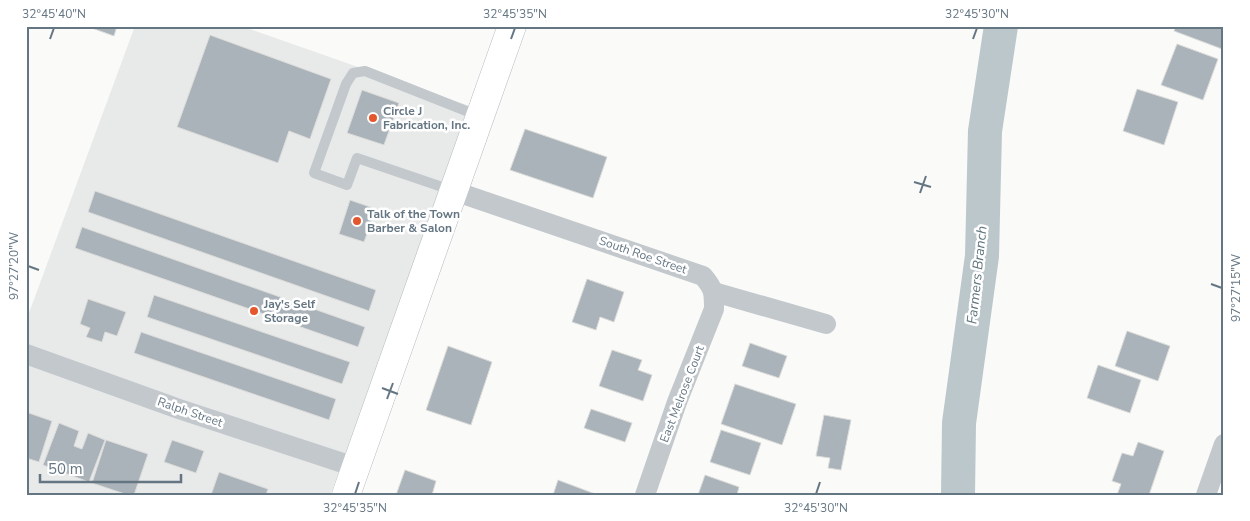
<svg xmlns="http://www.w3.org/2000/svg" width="1250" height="521" font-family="'Nunito Sans',sans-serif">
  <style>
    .built { fill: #e8e9e9 }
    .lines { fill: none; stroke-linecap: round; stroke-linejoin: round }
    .river { stroke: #bbc7cb; stroke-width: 34 }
    .building { fill: #aab3b9; stroke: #dcdcda }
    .secondary-casing { stroke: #b3babf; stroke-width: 29 }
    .lane { stroke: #c3c8cc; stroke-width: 10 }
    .street { stroke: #c3c8cc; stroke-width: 20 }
    .secondary { stroke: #fff; stroke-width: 28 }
    .ticks { fill: none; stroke: #657683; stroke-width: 2 }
    .poi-dot { fill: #e4572e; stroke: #fff; stroke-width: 2 }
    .labels { text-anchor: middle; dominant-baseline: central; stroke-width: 5; stroke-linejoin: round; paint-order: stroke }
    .poi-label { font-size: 12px; font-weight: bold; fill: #657683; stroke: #fff; text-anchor: start }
    .street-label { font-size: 12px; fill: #657683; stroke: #fff }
    .water-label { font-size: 14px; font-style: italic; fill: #60757c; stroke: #fff }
    .neatline { fill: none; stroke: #657683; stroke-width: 2 }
    .ticks-label { font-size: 12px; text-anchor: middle; fill: #657683 }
  </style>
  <rect width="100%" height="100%" fill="#fafaf8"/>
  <polygon class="built" points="135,26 241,26 475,108 330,495 26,495 26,321"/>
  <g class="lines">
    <polyline class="river" points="958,495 959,423 982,256 985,131 1001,26"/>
  </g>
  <g class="building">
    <polygon points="86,26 117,26 114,36"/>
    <polygon points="1176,26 1224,26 1224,44 1222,49 1174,31"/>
    <polygon points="210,35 331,79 310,139 289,131 278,163 177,127"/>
    <polygon points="1177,44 1218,59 1203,100 1161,85"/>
    <polygon points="1137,89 1178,102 1164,145 1123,131"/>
    <polygon points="362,90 399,103 384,145 347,133"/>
    <polygon points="525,129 607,157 593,198 510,170"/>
    <polygon points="95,191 376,290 369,311 88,212"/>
    <polygon points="350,200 376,209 364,242 339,234"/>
    <polygon points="82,227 365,327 358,347 75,248"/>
    <polygon points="587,279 624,292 614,322 600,317 596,330 572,322"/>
    <polygon points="154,295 350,362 342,384 147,317"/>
    <polygon points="88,299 126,312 117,336 105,332 102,342 86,337 90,328 80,324"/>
    <polygon points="1127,331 1170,346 1158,381 1115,366"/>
    <polygon points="141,332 336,399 329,420 134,353"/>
    <polygon points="750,343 787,356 779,378 742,366"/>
    <polygon points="448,346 492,362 471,425 426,410"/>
    <polygon points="612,350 642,360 638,370 652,375 643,401 599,386"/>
    <polygon points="1098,365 1141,380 1130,413 1087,398"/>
    <polygon points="735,384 796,404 782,445 721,424"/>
    <polygon points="591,409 632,423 625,442 584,428"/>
    <polygon points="26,412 52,421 39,462 26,458"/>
    <polygon points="824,415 851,420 841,470 828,468 830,458 816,456"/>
    <polygon points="59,423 79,431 74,446 82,449 88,433 105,440 89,482 43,465"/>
    <polygon points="721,430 761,443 750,475 710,462"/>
    <polygon points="106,440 148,454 134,495 128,495 92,483"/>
    <polygon points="172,440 204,451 196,473 164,462"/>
    <polygon points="1138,442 1164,451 1149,495 1117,495 1121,484 1112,481 1122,453 1133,456"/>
    <polygon points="405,470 436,481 432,495 396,495"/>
    <polygon points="219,472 268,489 266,495 211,495"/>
    <polygon points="705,475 739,487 737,495 698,495"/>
    <polygon points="558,480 598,495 553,495"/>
  </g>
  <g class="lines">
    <defs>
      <polyline id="secondary" points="346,495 512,26"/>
    </defs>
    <use href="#secondary" class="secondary-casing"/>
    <polyline class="lane" points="454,191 357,158 347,185 314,173 346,84 353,73 365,71 479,116"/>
    <g class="street">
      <path d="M454,191l249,85c11,13 11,16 11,33l-37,93 -32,93"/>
      <polyline points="714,292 826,324"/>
      <polyline points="26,354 179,409 355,467"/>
      <polyline points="1206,495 1224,444"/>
    </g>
    <use href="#secondary" class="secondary"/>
  </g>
  <path class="ticks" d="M50,39l4,-11M511,39l4,-11M973,39l4,-11M914,182l17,5M920,193l6,-17M28,266l11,4M1211,284l11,4M382,388l16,6M387,399l6,-16M355,494l4,-12M816,494l4,-12"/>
  <g class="poi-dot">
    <circle cx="373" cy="118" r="5"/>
    <circle cx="357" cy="221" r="5"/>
    <circle cx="254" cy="311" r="5"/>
  </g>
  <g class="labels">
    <g class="poi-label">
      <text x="383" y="111">Circle J<tspan x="383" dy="14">Fabrication, Inc.</tspan></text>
      <text x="367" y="214">Talk of the Town<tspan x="367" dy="14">Barber &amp; Salon</tspan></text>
      <text x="264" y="304">Jay's Self<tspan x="264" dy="14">Storage</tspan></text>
    </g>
    <g class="street-label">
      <text transform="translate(643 255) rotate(19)">South Roe Street</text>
      <text transform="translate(682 394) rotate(-69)">East Melrose Court</text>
      <text transform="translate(190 412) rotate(19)">Ralph Street</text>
    </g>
    <g class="water-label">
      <text transform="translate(977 275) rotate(-84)">Farmers Branch</text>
    </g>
  </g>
  <rect width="1250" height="521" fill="none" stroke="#ffffff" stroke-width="55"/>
  <path d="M40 474v8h141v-8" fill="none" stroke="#657683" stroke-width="2.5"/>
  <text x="48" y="474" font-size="15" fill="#657683" stroke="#ffffff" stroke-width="4" paint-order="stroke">50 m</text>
  <rect x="28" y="28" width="1194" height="466" class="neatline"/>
  <g class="ticks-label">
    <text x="54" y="18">32°45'40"N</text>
    <text x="515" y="18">32°45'35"N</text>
    <text x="977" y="18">32°45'30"N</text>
    <text transform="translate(14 266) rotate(-90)" y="4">97°27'20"W</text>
    <text transform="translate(1236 288) rotate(-90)" y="4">97°27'15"W</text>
    <text x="355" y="512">32°45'35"N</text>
    <text x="816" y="512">32°45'30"N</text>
  </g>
</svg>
